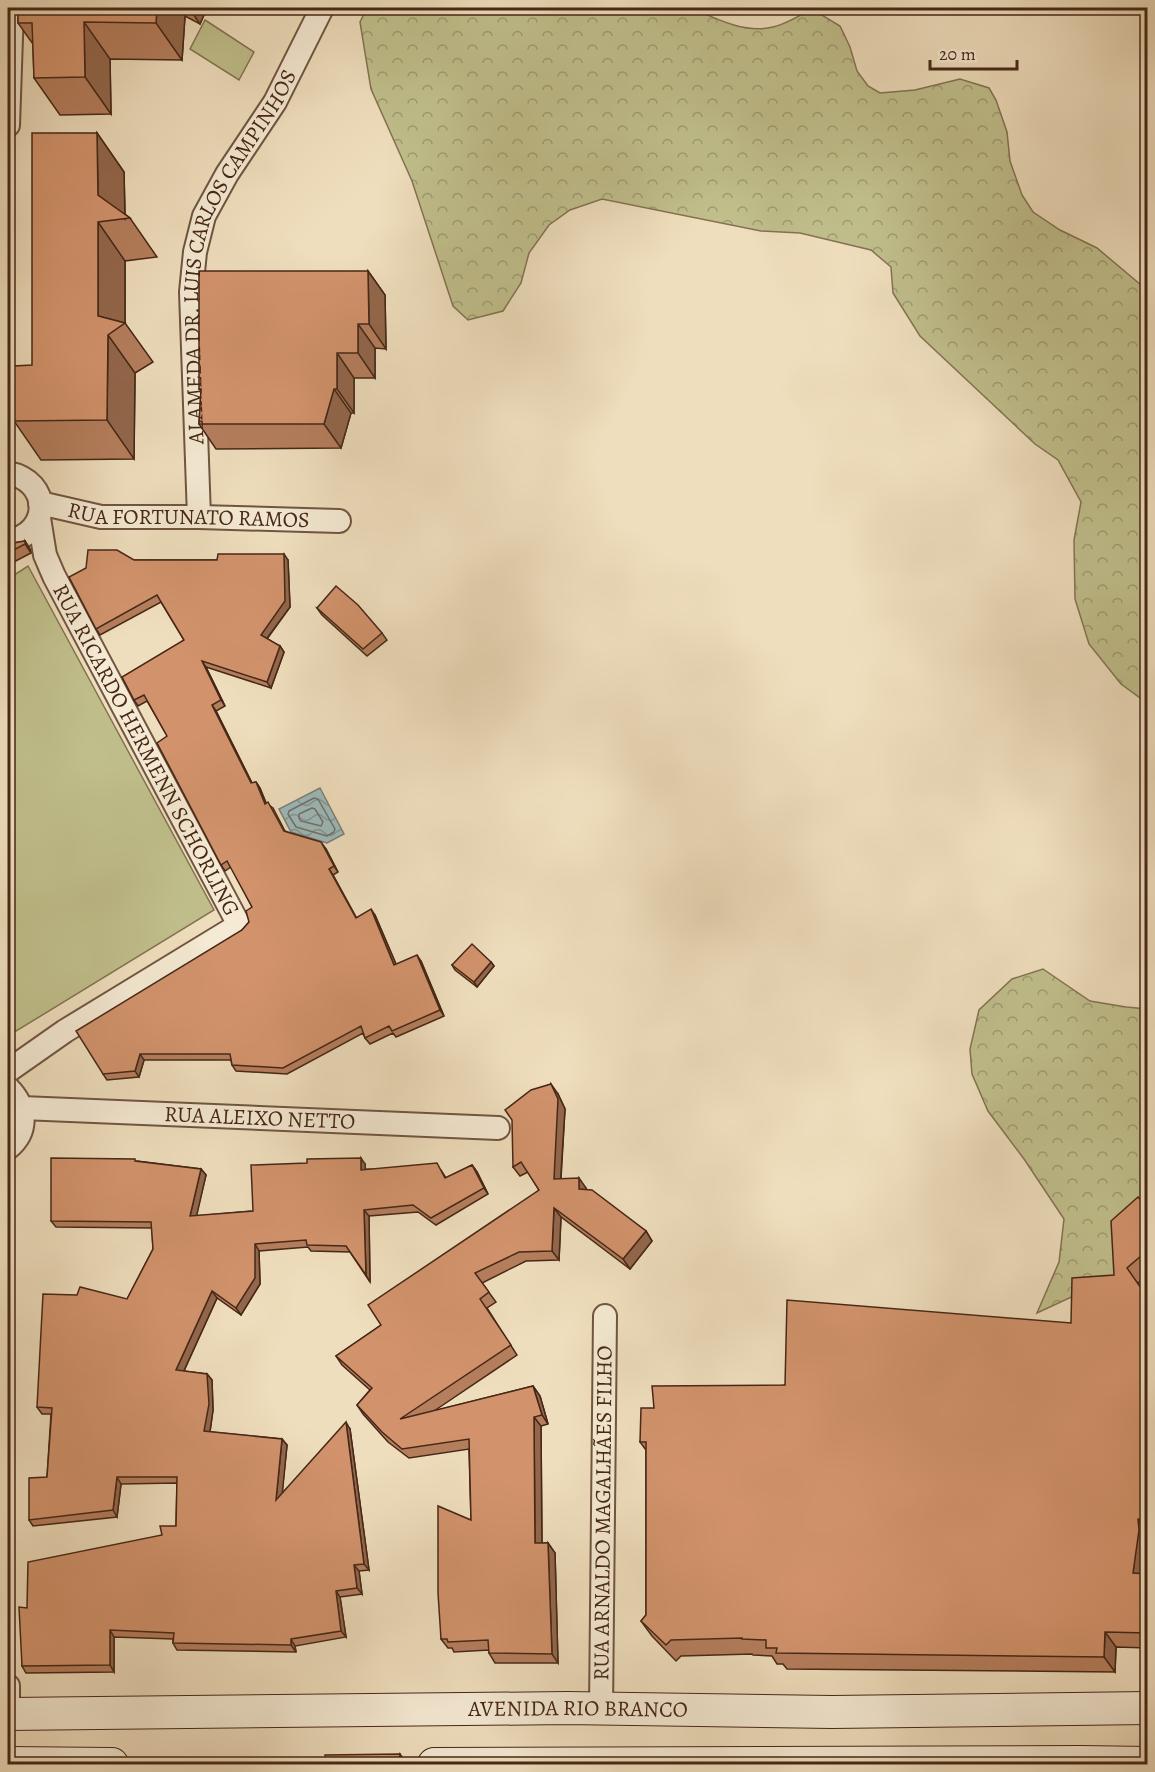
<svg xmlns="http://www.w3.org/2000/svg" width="1155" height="1772" font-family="Alegreya,serif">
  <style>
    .forest { fill: url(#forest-crowns); stroke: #837352; stroke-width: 1.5 }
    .pitch { fill: #c0bf8c; stroke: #837352; stroke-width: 1.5 }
    .water { fill: url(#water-waves); stroke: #7a7f79; stroke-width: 1.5 }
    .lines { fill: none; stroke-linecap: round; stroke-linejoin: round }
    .shore { stroke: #727069; stroke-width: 1.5 }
    .street-casing { stroke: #705540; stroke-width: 26 }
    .secondary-casing { stroke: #462717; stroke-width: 34 }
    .street { stroke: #f5ead4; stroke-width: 22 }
    .secondary { stroke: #f5ead4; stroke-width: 32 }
    .wall { fill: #b57e5d; stroke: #462717; stroke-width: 1.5 }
    .shaded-wall { fill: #93674c; stroke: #462717; stroke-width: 1.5 }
    .building { fill: #d2936c; stroke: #462717; stroke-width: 1.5 }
    .labels { text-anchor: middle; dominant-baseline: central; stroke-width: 4.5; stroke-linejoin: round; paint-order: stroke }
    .street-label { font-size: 22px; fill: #462717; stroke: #f5ead4 }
  </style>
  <defs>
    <pattern id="forest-crowns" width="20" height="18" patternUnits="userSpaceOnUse" patternTransform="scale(1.5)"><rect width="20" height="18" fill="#c0bf8c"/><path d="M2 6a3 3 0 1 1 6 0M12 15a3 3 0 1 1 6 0" fill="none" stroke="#9e9b71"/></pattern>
    <pattern id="water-waves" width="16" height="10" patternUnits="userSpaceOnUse" patternTransform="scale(1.5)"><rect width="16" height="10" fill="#9dbabb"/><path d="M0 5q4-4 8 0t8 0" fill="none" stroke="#829797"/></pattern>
  </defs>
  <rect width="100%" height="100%" fill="#efdebd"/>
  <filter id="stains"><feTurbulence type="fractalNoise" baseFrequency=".00333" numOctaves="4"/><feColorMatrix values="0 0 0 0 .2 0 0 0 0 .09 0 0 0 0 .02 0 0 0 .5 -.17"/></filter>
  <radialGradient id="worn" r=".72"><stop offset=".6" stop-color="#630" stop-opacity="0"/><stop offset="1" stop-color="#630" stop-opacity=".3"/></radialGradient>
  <g class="forest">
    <path d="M367,8h325c24,11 54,26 81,19 14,-3 27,-12 39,-18l28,17 10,21 7,24 11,15 12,7 35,-3 45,-11 29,9 7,12 11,32 3,29 12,34 11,17 27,18 37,18 50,42v413l-26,-19 -32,-40 -14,-45 -1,-59 7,-38 -23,-42 -23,-16 -115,-108 -27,-43 -2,-26 -20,-17 -71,-17 -39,-2 -159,-32 -32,11 -21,15 -20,28 -8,30 -18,28 -35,9 -15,-14 -41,-125 -41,-92 -11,-67z"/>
    <polygon points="1043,969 1090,1001 1126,1007 1147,1009 1147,1262 1037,1313 1059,1262 1064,1219 1024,1159 988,1111 972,1074 970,1049 979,1010 1012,979"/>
  </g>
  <g class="pitch">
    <polygon points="205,20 254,52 239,80 190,49"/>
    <polygon points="28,566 214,910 8,1036 8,579"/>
  </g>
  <polygon class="water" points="320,788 344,834 327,843 291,832 279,809"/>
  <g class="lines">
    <g class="shore">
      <polygon points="314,798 318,799 335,829 334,832 327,836 296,827 288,814 289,811"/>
      <polygon points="312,808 315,809 323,822 321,826 301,821 299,818 299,814"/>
    </g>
    <defs>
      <g id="street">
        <polyline points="8,125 12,8"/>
        <path d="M8,473c44,8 43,61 0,68"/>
        <path id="s1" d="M40,503l61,14h98l140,4"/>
        <path id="s2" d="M199,517l-8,-225 4,-40 9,-36 23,-42 48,-72 47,-94"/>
        <polyline points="8,1071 65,1031 239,925 54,576 45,555 39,518"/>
        <path d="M8,1088c18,18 21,43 0,60"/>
        <path id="s3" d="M22,1108l476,20"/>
        <polyline points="8,1686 8,1715"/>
        <path id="s4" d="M601,1709l4,-393"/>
      </g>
      <g id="secondary">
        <path id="s5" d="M8,1714l559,-6 265,4 316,-4"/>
        <polyline points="8,1763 112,1764"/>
        <polyline points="434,1764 1081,1762 1148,1763"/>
      </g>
    </defs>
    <use href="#street" class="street-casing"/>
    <use href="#secondary" class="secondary-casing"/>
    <use href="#street" class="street"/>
    <use href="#secondary" class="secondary"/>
  </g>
  <g class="wall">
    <polygon points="18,8 207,8 200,24 185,16 182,60 110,59 111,114 60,115 34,78 33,44 18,23"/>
    <polygon points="97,133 124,172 125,214 130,218 157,257 125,261 125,323 153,362 135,373 134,459 41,460 14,421 32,365"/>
    <polygon points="368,271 385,295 386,349 375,348 375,378 354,378 354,413 351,413 341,448 216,449 199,424 201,391 199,389"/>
    <polygon points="25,541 30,549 31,553 8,565 8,544"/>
    <polygon points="134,560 288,560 290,607 267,639 280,646 284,652 271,688 206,667 225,706 216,711 252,783 256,782 260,788 266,803 273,808 285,831 326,849 338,872 333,875 356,918 375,915 396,964 421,961 444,1016 396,1037 393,1033 370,1044 365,1038 363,1033 287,1074 236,1071 232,1065 231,1060 144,1060 139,1077 107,1080 103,1074 242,930 249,922 252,907 231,867 225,871 221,865 167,736 147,701 138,706 134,700 184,640 161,602 100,635 96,629"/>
    <polygon points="317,608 382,633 387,640 367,656 322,615"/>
    <polygon points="491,962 494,966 477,987 455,970 452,965"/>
    <polygon points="558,1094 565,1109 561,1179 586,1188 586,1190 646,1231 652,1241 630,1269 561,1217 559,1260 526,1261 482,1283 496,1302 487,1308 517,1355 434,1411 533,1386 540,1396 548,1424 541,1426 542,1543 548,1543 555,1553 558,1663 495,1663 489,1653 489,1650 454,1652 452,1648 448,1648 441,1639 471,1520 469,1449 409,1458 388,1442 363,1414 357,1405 370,1390 342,1365 336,1356 381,1325 539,1190 528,1172 520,1176 513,1167"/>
    <polygon points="137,1161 201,1169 206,1175 196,1216 253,1211 365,1164 365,1169 441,1170 446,1178 472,1165 477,1172 488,1194 436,1225 418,1212 369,1216 370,1282 350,1252 311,1251 308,1247 259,1251 260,1284 241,1315 217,1298 184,1371 207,1374 212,1380 213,1410 210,1432 282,1439 287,1445 282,1493 350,1429 369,1570 359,1571 362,1594 340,1597 346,1637 295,1646 296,1652 177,1650 173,1643 173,1639 114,1637 114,1672 26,1673 22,1666 27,1608 162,1535 176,1526 177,1483 121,1484 117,1517 33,1526 29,1520 47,1477 51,1414 42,1414 37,1407 127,1299 153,1249 152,1228 56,1227 51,1221"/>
    <polygon points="1148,1208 1148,1275 1138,1283 1148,1297 1148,1560 1145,1574 1148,1574 1148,1648 1116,1647 1115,1672 787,1669 783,1664 777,1664 772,1656 753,1655 752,1654 681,1656 676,1661 652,1636 641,1621 646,1615 646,1450 640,1442 654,1408 785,1385 1071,1323 1114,1275"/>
  </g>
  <g class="shaded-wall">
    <polygon points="157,8 179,8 185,16 182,60 156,23"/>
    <polygon points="189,8 207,8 200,24"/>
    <polygon points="84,22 110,59 111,114 85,77"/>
    <polygon points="97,133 124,172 125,219 98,195"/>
    <polygon points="98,222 125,261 125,323 98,316"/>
    <polygon points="368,271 385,295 386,349 369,324"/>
    <polygon points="358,324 375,348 375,378 358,353"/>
    <polygon points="108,335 135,373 134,459 107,420"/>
    <polygon points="337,353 354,378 354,413 337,389"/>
    <polygon points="334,389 351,413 341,448 324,424"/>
    <polygon points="25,541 30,549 31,553 25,544"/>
    <polygon points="284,554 288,560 290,607 265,641 261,635"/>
    <polygon points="280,646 284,652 271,688 267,682"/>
    <polygon points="202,661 206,667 225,706 221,700"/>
    <polygon points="212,705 216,711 255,789 251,783"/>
    <polygon points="256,782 260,788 269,810 265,804"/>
    <polygon points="321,842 326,849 338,872 334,866"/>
    <polygon points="329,869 333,875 360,924 356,918"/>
    <polygon points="371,909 375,915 399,971 394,965"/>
    <polygon points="417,955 421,961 444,1016 440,1010"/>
    <polygon points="491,962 494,966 477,987 474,982"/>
    <polygon points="140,1054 144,1060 139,1077 135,1071"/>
    <polygon points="551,1084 558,1094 565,1109 560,1188 554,1179"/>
    <polygon points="361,1158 365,1164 366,1176 361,1170"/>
    <polygon points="472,1165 477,1172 488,1194 484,1188"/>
    <polygon points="201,1169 206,1175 195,1223 190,1216"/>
    <polygon points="579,1178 586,1188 586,1199 579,1189"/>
    <polygon points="554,1208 561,1217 559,1260 552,1251"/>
    <polygon points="364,1210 369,1216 370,1282 366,1275"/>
    <polygon points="646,1231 652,1241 630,1269 623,1259"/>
    <polygon points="255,1244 259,1251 260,1284 241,1315 236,1308"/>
    <polygon points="212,1291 217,1298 181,1377 176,1370"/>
    <polygon points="207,1374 212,1380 213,1410 209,1438 204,1431"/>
    <polygon points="533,1386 540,1396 548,1424 542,1415"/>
    <polygon points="534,1417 541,1426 542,1553 535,1543"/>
    <polygon points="346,1422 350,1429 369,1570 364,1564"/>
    <polygon points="282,1439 287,1445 281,1507 276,1500"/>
    <polygon points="117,1477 121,1484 117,1517 113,1510"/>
    <polygon points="1138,1519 1148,1532 1148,1559 1143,1589 1133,1573"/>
    <polygon points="548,1543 555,1553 558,1663 552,1654"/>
    <polygon points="354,1565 359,1571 362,1594 357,1588"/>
    <polygon points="336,1591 340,1597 346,1637 341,1631"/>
    <polygon points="110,1630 114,1637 114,1672 110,1665"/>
    <polygon points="1105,1632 1116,1647 1115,1672 1104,1657"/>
    <polygon points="291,1639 295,1646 296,1652 291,1645"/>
    <polygon points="400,1754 407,1764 399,1764"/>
  </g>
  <g class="building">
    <polygon points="18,8 157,8 156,23 84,22 85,77 34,78 32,23 18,23"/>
    <polygon points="32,133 97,133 98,195 130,218 98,222 98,316 125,323 108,335 107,420 14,421 14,366 32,365"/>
    <polygon points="199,271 368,271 369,324 358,324 358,353 337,353 337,389 334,389 324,424 199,424 201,389 199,389"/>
    <polygon points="25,541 25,544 8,553 8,544"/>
    <polygon points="88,550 117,550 134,560 217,560 218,554 284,554 285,601 261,635 280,646 267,682 202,661 221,700 212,705 251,783 256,782 265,804 268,802 284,831 321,842 334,866 329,869 356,918 371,909 394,965 417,955 440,1010 392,1031 389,1026 365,1038 361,1026 283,1068 232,1065 230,1054 140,1054 135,1071 103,1074 76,1031 242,930 249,922 246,911 252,907 227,861 221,865 157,743 167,736 144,695 134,700 122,677 184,640 157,595 96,629 69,577 86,568"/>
    <polygon points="336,586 358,605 382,633 363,649 317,608"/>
    <polygon points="472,944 491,962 474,982 452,965"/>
    <polygon points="551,1084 558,1099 554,1179 579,1178 579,1189 592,1190 646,1231 623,1259 554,1208 552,1251 519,1252 475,1273 489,1292 480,1299 511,1345 400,1419 533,1386 542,1415 534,1417 535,1543 548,1543 552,1654 489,1653 488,1640 448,1642 447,1639 441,1639 438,1593 438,1506 471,1520 469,1439 402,1449 382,1432 357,1405 372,1388 336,1356 381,1325 368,1305 539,1190 521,1162 513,1167 512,1120 505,1110 531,1090"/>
    <polygon points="51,1158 135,1159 135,1161 201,1169 190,1216 253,1211 251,1165 307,1163 307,1159 361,1158 361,1170 437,1163 445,1178 472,1165 484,1188 431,1218 413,1205 364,1210 366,1275 346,1246 307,1245 306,1240 255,1244 255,1278 236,1308 212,1291 176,1370 207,1374 209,1404 204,1431 282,1439 276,1500 346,1422 364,1564 354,1565 357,1588 336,1591 341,1631 291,1639 291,1645 173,1643 174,1633 110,1630 110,1665 22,1666 19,1607 27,1608 28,1562 162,1535 160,1526 176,1526 177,1477 117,1477 113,1510 29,1520 29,1478 47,1477 52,1408 37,1407 43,1294 77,1295 80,1287 127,1299 153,1249 151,1222 51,1221"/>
    <polygon points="1138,1197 1148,1208 1148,1250 1127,1268 1148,1298 1148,1520 1138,1519 1139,1530 1133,1573 1148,1574 1148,1633 1105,1632 1104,1657 776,1653 777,1648 766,1648 766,1640 742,1639 742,1638 671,1640 666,1645 641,1621 646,1615 646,1442 640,1442 641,1408 654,1408 652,1386 785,1385 787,1300 1071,1323 1072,1278 1114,1275 1111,1221"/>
    <polygon points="400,1754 399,1764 276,1764 276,1759 325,1758 325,1755"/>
  </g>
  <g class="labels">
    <g class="street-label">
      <text stroke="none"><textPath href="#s2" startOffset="272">ALAMEDA DR. LUIS CARLOS CAMPINHOS</textPath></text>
      <text stroke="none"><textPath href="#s1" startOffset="150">RUA FORTUNATO RAMOS</textPath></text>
      <text transform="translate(146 750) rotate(62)">RUA RICARDO HERMENN SCHORLING</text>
      <text stroke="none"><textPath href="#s3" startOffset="238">RUA ALEIXO NETTO</textPath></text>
      <text stroke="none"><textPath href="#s4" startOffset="196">RUA ARNALDO MAGALHÃES FILHO</textPath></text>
      <text stroke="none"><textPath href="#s5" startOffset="570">AVENIDA RIO BRANCO</textPath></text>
    </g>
  </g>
  <rect width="1155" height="1772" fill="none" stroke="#efdebd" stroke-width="30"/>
  <rect x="9" y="9" width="1137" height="1754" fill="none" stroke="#462717" stroke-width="3"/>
  <rect x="15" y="15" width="1125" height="1742" fill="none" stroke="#462717" stroke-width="1.5"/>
  <path d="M930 60v9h87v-9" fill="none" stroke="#462717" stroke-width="3"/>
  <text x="939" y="60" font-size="18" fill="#462717" stroke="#f5ead4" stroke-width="4.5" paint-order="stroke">20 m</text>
  <rect width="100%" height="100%" filter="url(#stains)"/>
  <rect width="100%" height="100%" fill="url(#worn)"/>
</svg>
